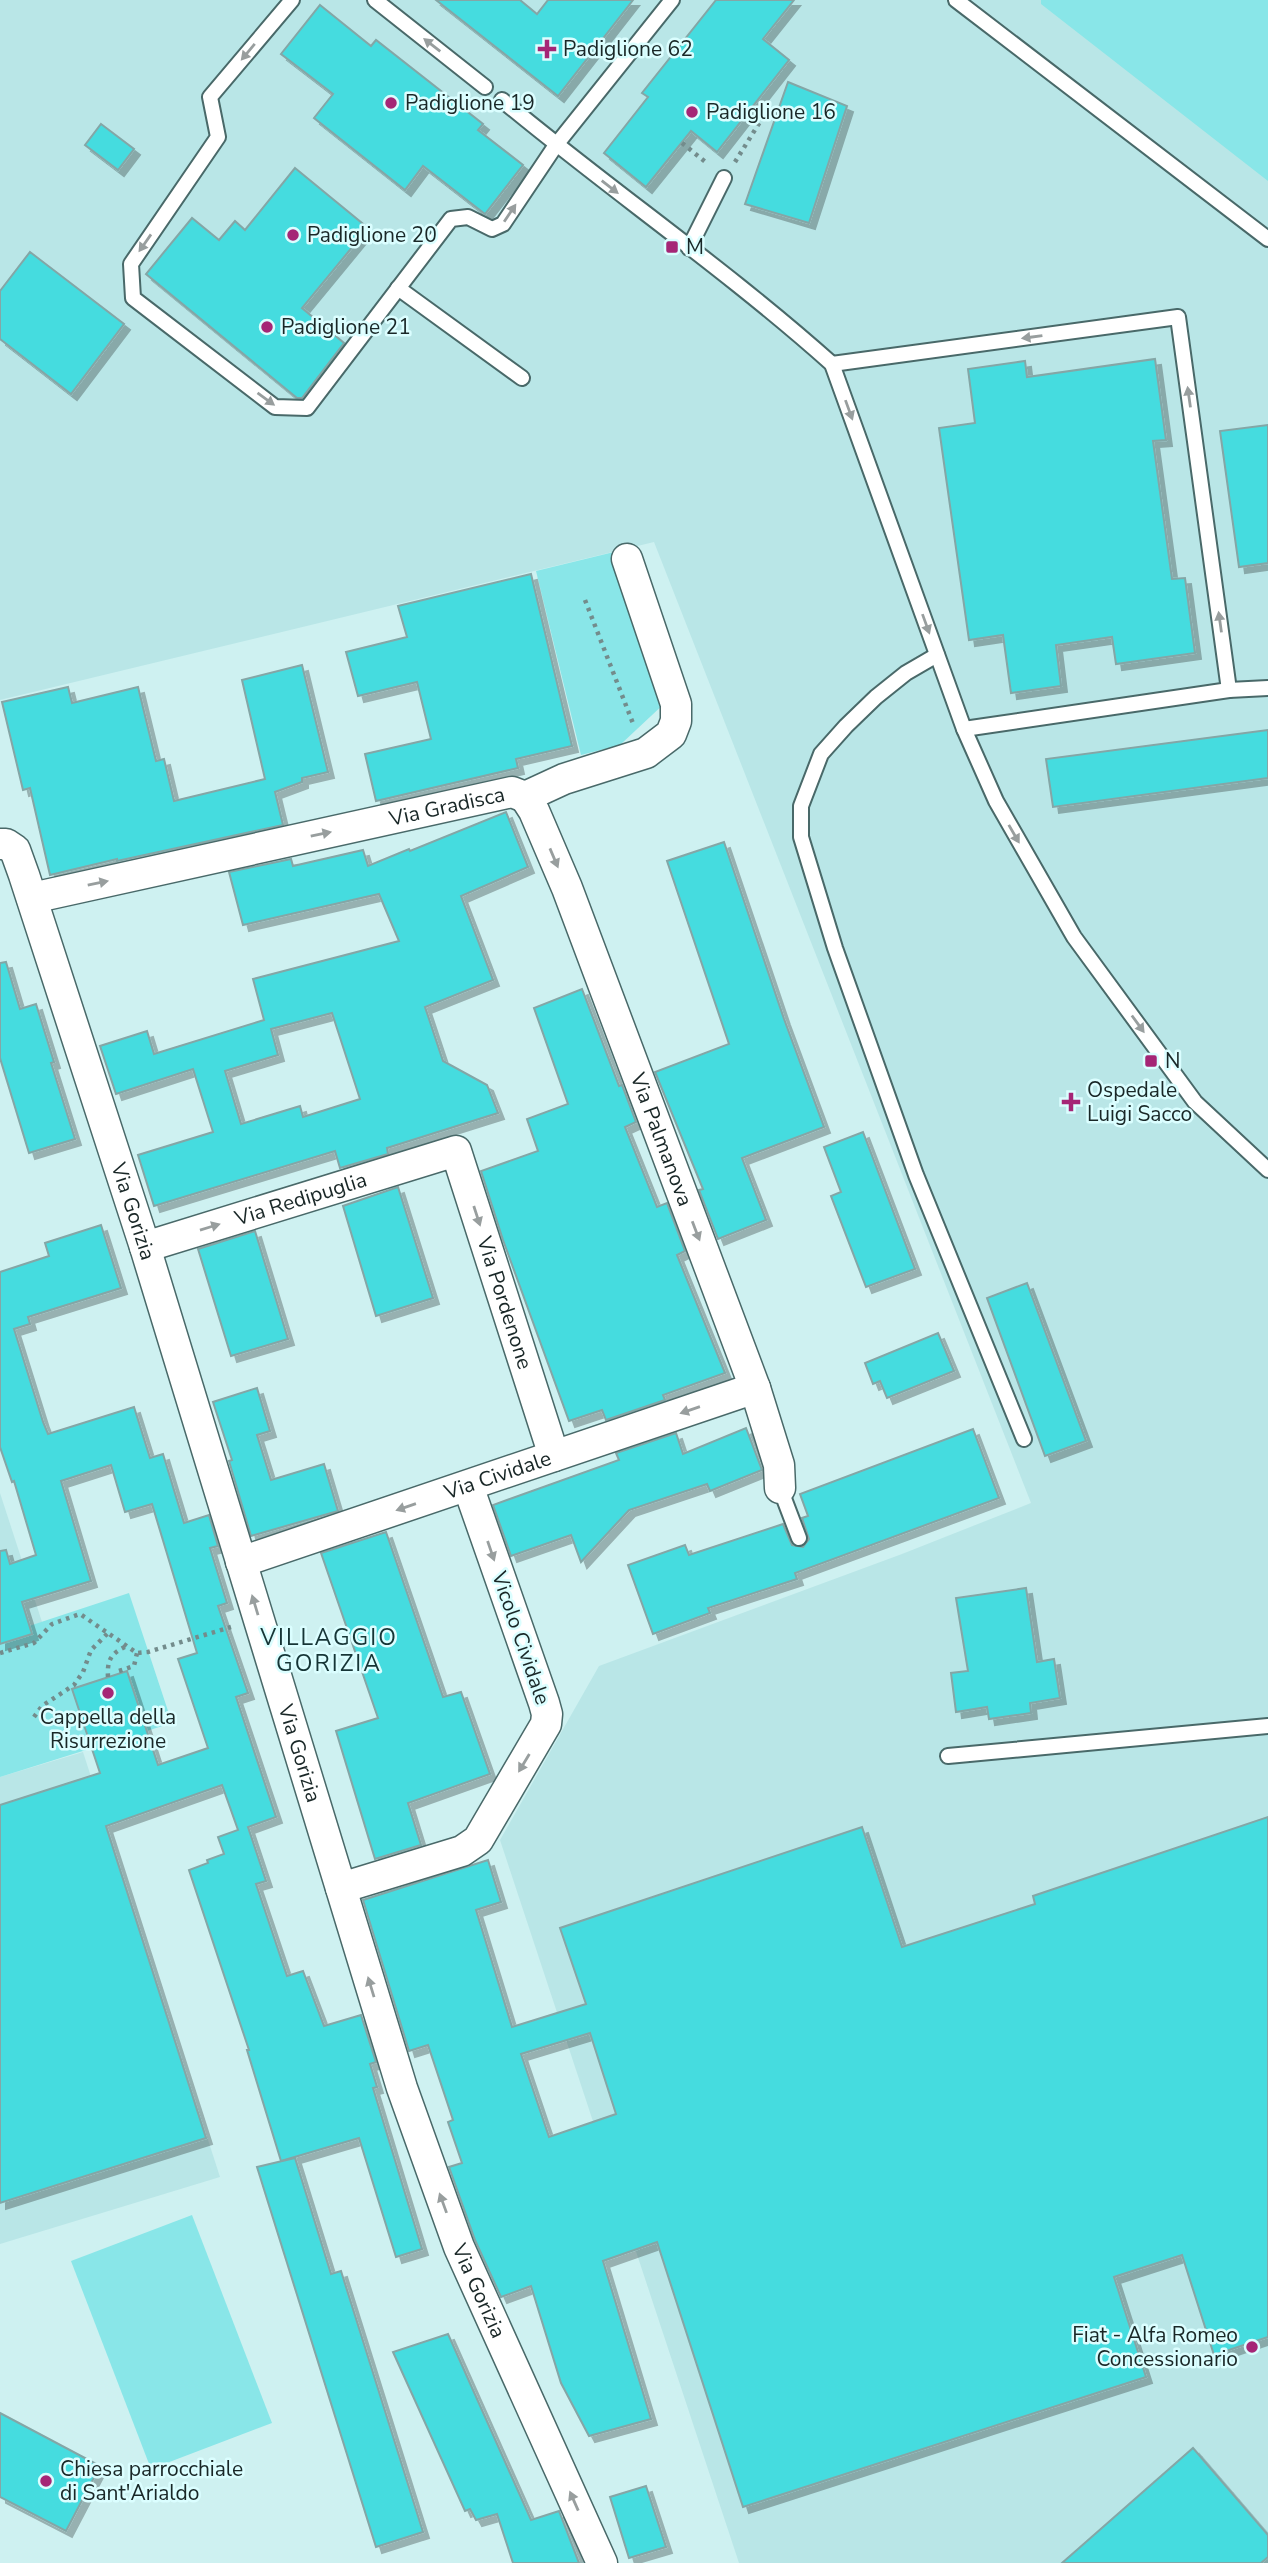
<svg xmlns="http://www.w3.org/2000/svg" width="1268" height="2563" font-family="'Nunito Sans',sans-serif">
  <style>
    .built { fill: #b9e6e7 }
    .green { fill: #89e6e8 }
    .building { fill: #45dcdf; stroke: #84a6a6; stroke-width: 2; fill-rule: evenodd; filter: url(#shadow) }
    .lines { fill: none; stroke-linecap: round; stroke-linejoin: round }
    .lane-casing { stroke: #496969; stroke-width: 18 }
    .street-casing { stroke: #496969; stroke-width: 33 }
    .path { stroke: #738c8c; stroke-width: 4.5; stroke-dasharray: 3.5 5; stroke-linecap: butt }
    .lane { stroke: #fff; stroke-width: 14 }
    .street { stroke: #fff; stroke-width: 30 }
    .oneway { fill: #989e9e }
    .poi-dot { fill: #a52676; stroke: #dbfeff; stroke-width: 2.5 }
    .labels { text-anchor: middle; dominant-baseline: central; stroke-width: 5; stroke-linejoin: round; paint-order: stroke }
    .poi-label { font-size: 21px; fill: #192727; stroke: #dbfeff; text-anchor: start }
    .street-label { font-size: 21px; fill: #192727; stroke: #dbfeff }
    .neighbourhood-label { font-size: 23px; letter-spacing: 2px; fill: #163536; stroke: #dbfeff }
  </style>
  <defs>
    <filter id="shadow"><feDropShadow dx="6" dy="6" stdDeviation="0" flood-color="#0004"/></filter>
  </defs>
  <rect width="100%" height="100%" fill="#cef1f1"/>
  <g class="built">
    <polygon points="0,0 1268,0 1268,2563 739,2563 500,1840 599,1666 902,1554 1031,1503 654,542 0,700"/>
    <polygon points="0,1493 42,1622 30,1626 32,1634 0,1644"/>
    <polygon points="83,1752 220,2177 0,2244 0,1777"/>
  </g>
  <g class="green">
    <polygon points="1041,0 1268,0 1268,181 1041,4"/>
    <polygon points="614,552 667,701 620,745 581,755 536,571"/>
    <polygon points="129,1593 172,1723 0,1777 0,1644 32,1634 29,1626"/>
    <polygon points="192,2215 272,2423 151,2469 71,2261"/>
  </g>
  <g class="building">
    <polygon points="436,0 520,0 537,14 548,0 633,0 558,96"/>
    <polygon points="716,0 794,0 763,39 789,60 717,152 691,131 646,187 604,153 648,97 642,93"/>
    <polygon points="320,5 371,46 376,40 483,124 478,130 523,165 485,214 423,166 405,190 314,118 333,94 281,54"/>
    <polygon points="788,82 847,106 809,223 745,204"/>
    <polygon points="101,124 134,149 118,170 85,145"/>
    <polygon points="295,168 368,228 302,308 344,343 302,398 297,398 146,274 192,218 219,240 235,221 245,230"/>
    <polygon points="30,252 124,324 71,394 0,339 0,291"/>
    <polygon points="1155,359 1166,440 1153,441 1172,579 1185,578 1195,653 1116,664 1112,637 1056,645 1061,686 1011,693 1003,635 969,640 939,428 975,423 968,369 1025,361 1027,377"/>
    <polygon points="1268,425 1268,563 1239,567 1220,431"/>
    <polygon points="531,574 572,746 516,759 518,768 376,801 365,754 431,739 417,682 358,696 346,652 407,637 398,606"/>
    <polygon points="302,665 328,772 302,778 302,782 275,792 283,825 117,861 117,859 50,875 30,788 23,790 2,702 68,687 72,703 138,687 156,761 164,759 174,801 265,779 242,680"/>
    <polygon points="1268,730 1268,778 1053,807 1046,759"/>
    <path d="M506,812l22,55 -67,29 32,84 -68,27 18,54 44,24 11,28 -111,35 1,6 -48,14 -5,-17 -181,55 -16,-51 75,-23 -20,-63 -77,25 -16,-48 47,-15 7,23 110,-34 -11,-41 146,-38 -20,-47 -136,31 -14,-53 62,-13 2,7 70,-16 5,16 41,-17 1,2zM332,1013l28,86 -57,18 -3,-11 -59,18 -16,-53 53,-16 -7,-26z"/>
    <polygon points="724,842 784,1019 824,1127 742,1158 766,1220 718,1239 699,1190 703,1189 655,1072 729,1044 667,861"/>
    <polygon points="6,962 20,1009 36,1004 54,1062 51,1063 75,1139 29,1153 0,1058 0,963"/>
    <polygon points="582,989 619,1086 622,1085 636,1122 625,1127 657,1207 667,1203 685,1251 677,1255 725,1373 663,1395 665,1400 606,1420 602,1410 569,1421 503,1240 481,1171 538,1151 527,1119 568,1104 534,1008"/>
    <polygon points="863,1132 915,1269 866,1287 831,1196 841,1192 824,1147"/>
    <polygon points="398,1187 433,1298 376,1316 343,1206"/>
    <polygon points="101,1225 121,1288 28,1317 30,1324 14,1329 43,1422 48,1434 134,1407 150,1458 163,1454 184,1523 209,1515 218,1546 210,1548 227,1603 218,1606 248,1693 236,1697 276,1817 248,1827 266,1881 256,1884 287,1976 303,1971 324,2026 361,2015 376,2062 370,2064 377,2087 373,2088 422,2249 396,2257 359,2138 281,2161 247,2050 249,2050 189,1870 208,1863 207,1860 224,1854 218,1837 238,1830 222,1785 106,1826 206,2138 0,2203 0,1805 100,1773 72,1689 127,1671 158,1765 208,1748 178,1659 197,1653 152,1504 125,1512 111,1465 61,1481 91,1581 22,1602 32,1634 0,1644 0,1551 6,1550 10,1564 36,1555 14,1481 12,1482 0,1447 0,1272 49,1256 45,1243"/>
    <polygon points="255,1231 288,1339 231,1356 198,1249"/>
    <polygon points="1027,1283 1086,1441 1045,1456 987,1298"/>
    <polygon points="938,1333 954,1371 887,1398 880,1381 873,1384 865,1363"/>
    <polygon points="257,1388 270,1431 257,1435 271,1480 324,1464 338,1511 251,1536 229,1461 232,1460 213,1402"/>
    <polygon points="746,1428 762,1470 710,1491 707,1484 629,1510 581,1562 571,1535 511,1556 493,1505 619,1460 616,1453 676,1433 683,1454"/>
    <polygon points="973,1429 999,1498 795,1573 797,1579 708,1608 710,1613 653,1634 628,1565 685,1545 689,1555 783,1524 792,1545 803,1547 809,1539 802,1518 808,1516 800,1494"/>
    <polygon points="386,1532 443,1697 461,1692 490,1774 408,1803 421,1845 375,1859 336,1731 378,1718 321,1553"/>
    <polygon points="1026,1588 1037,1662 1054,1659 1060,1698 1030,1703 1031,1713 989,1719 987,1707 956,1712 951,1673 968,1671 956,1598"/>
    <path d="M1268,1817v520l-54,18 -32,-100 -68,22 32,100 -403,130 -86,-265 -54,19 48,158 -62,17 -28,-53 -30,-97 -30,11 -26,-57 -26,-73 13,-4 -14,-41 5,-2 -25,-75 -19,6 -46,-151 125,-40 13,42 -25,8 36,117 74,-23 -26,-76 302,-101 40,120 133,-43 -2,-8zM590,2033l26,81 -67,23 -28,-83z"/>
    <polygon points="295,2158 331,2274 341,2271 423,2532 376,2547 257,2167"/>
    <polygon points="448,2334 531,2520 559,2511 579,2563 513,2563 497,2514 476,2520 470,2509 465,2511 393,2352"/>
    <polygon points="0,2413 100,2466 66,2531 0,2497"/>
    <polygon points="1193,2448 1268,2535 1268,2557 1261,2563 1062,2563"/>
    <polygon points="646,2486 666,2547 629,2558 610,2497"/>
  </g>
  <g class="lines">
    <defs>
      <g id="lane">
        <polyline points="292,0 210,97 218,137 131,264 133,298 275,407 307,408 451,219 468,217 492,229 503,224 556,145 672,0"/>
        <polyline points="375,0 485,87"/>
        <polyline points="956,0 1268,239"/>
        <path d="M502,100c108,90 225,170 330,264l132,365 32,72 78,136 121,165 73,68"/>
        <polyline points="689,248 724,178"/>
        <polyline points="398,288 522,378"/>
        <polyline points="832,364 1178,317 1229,690"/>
        <polyline points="937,655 906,673 876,697 846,726 821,754 801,806 801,837 835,948 916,1175 1024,1439"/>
        <polyline points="964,729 1229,690 1268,688"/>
        <polyline points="780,1488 799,1538"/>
        <polyline points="948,1756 1268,1726"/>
      </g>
      <g id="street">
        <path id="s1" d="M525,797l9,14 33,77 188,500 24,77 1,23"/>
        <path id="s2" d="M0,844h6l9,6 9,25 121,372 257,841 57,159 143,316"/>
        <path id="s3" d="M32,898l480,-106 13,5 39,-18 82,-26 25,-19 5,-13v-17l-49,-145"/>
        <path id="s4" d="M145,1247l311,-96 98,305"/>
        <path id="s5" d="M241,1562l514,-174"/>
        <polyline points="341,1888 462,1851 478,1840 546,1724 547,1714 544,1703 468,1486"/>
      </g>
    </defs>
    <use href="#lane" class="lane-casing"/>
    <use href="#street" class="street-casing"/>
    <g class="path">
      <polyline points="682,143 708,164"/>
      <polyline points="735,162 763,117"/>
      <polyline points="585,600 634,726"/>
      <polyline points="0,1653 34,1643 52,1624 80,1614 137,1653 148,1652 231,1627"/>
      <polyline points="119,1671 134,1666 137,1653"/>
      <path d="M108,1677c-1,-17 3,-24 19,-31"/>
      <polyline points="34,1717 42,1706 74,1685 83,1672 91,1650 108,1633"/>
    </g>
    <use href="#lane" class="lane"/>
    <use href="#street" class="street"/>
  </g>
  <defs><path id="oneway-solid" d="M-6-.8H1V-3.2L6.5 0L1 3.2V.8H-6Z" transform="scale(1.75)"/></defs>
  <g class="oneway">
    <use href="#oneway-solid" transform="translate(432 45) rotate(-142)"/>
    <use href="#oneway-solid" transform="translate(248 52) rotate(130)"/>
    <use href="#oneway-solid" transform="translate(610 187) rotate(38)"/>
    <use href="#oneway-solid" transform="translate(510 213) rotate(-56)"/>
    <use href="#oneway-solid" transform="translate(145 243) rotate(125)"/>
    <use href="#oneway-solid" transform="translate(1032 337) rotate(172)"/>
    <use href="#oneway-solid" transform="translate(1189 397) rotate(-98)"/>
    <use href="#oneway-solid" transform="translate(266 399) rotate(36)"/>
    <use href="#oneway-solid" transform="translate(849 410) rotate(70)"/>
    <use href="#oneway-solid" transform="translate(1220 622) rotate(-98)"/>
    <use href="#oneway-solid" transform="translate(926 624) rotate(70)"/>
    <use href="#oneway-solid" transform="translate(321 834) rotate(-12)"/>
    <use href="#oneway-solid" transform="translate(1014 834) rotate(60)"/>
    <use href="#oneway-solid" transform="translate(554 858) rotate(67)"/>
    <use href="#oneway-solid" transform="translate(98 883) rotate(-12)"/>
    <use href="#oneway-solid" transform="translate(1138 1024) rotate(54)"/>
    <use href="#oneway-solid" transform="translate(477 1216) rotate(72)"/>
    <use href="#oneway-solid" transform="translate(210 1227) rotate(-17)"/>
    <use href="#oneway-solid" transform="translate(696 1231) rotate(69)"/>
    <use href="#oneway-solid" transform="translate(690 1410) rotate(161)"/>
    <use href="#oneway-solid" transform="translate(406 1507) rotate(161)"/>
    <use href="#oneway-solid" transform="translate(491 1551) rotate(71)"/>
    <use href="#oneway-solid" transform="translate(255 1605) rotate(-107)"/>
    <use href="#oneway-solid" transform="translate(524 1763) rotate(121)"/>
    <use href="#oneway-solid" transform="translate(371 1987) rotate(-107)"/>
    <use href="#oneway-solid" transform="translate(443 2203) rotate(-110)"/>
    <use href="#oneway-solid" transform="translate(574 2501) rotate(-114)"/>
  </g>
  <g class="poi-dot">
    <path d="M543.5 38.5h7v7h7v7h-7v7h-7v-7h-7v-7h7z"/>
    <circle cx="391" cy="103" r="7"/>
    <circle cx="692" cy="112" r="7"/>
    <circle cx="293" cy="235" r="7"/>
    <rect x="665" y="240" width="14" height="14" rx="3.5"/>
    <circle cx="267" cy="327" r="7"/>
    <rect x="1144" y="1054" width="14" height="14" rx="3.5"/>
    <path d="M1067.5 1091.5h7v7h7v7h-7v7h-7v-7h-7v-7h7z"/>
    <circle cx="108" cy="1693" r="7"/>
    <circle cx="1252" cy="2347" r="7"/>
    <circle cx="46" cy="2481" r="7"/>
  </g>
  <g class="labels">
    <g class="poi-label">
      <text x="563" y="49">Padiglione 62</text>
      <text x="405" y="103">Padiglione 19</text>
      <text x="706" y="112">Padiglione 16</text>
      <text x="307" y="235">Padiglione 20</text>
      <text x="686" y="247">M</text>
      <text x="281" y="327">Padiglione 21</text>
      <text x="1165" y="1061">N</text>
      <text x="1087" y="1090">Ospedale<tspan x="1087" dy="24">Luigi Sacco</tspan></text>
      <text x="108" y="1717" text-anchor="middle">Cappella della<tspan x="108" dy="24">Risurrezione</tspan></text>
      <text x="1238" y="2335" text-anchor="end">Fiat - Alfa Romeo<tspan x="1238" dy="24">Concessionario</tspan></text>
      <text x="60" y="2469">Chiesa parrocchiale<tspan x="60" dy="24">di Sant'Arialdo</tspan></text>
    </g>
    <g class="street-label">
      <text stroke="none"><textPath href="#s3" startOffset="425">Via Gradisca</textPath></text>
      <text stroke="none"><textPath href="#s1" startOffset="369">Via Palmanova</textPath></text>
      <text stroke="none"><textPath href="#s4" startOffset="163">Via Redipuglia</textPath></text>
      <text stroke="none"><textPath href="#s2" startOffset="397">Via Gorizia</textPath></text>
      <text stroke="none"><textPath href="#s4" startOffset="485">Via Pordenone</textPath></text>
      <text stroke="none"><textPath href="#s5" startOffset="271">Via Cividale</textPath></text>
      <text transform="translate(521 1638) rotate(71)">Vicolo Cividale</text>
      <text stroke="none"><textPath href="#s2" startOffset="964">Via Gorizia</textPath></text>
      <text stroke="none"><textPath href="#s2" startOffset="1531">Via Gorizia</textPath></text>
    </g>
    <g class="neighbourhood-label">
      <text x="329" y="1637">VILLAGGIO<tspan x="329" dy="26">GORIZIA</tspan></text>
    </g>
  </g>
</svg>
